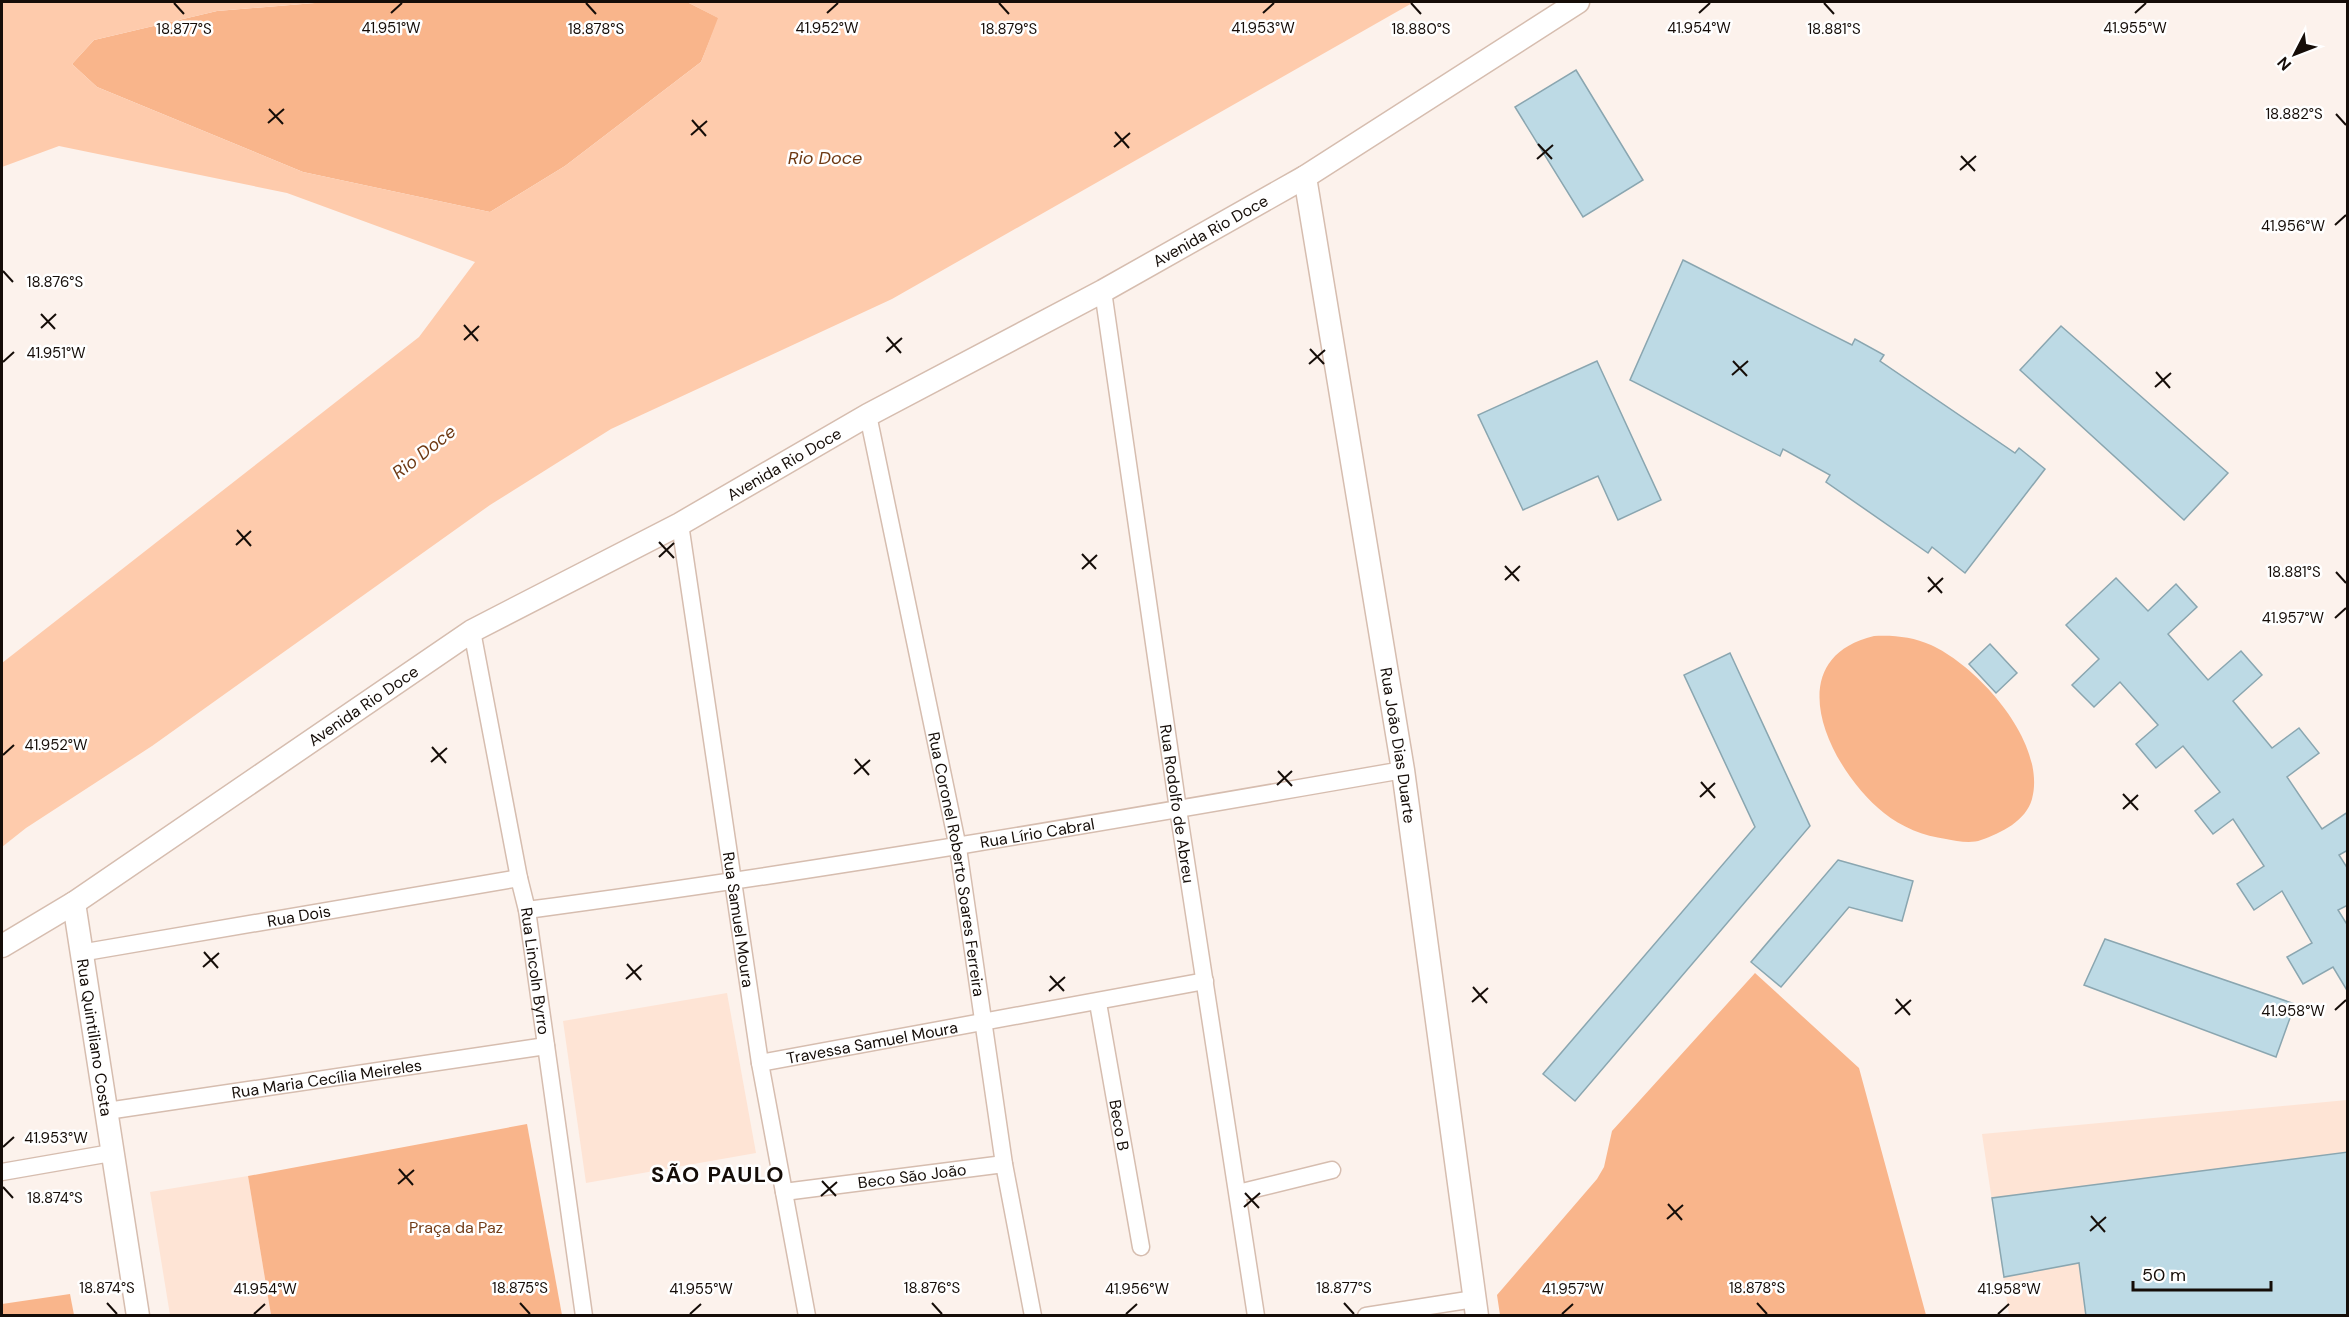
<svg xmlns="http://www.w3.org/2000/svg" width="2349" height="1317" font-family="'DM Sans',sans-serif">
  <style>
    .built { fill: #fee4d5 }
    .green { fill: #f9b58b }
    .water { fill: #fecbac }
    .building { fill: #bddae5; stroke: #8aa6b0; stroke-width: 1.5 }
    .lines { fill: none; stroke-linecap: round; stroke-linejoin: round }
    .street-casing { stroke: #d6bdaf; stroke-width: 19 }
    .secondary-casing { stroke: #d6bdaf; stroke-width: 25 }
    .street { stroke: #fff; stroke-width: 16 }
    .secondary { stroke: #fff; stroke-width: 22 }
    .ticks { fill: none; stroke: #150d08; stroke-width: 2 }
    .labels { text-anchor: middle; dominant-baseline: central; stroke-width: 5; stroke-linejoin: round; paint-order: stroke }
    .street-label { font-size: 16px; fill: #150d08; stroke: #fff }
    .park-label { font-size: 16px; fill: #713c17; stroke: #fff }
    .water-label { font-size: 18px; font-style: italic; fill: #6e3913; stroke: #fff }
    .district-label { font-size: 22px; font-weight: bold; letter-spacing: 1.5px; fill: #150d08; stroke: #fff }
    .ticks-label { font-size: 15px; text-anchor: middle; fill: #150d08; stroke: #fff; stroke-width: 5; stroke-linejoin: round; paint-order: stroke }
  </style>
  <rect width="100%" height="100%" fill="#fcf2ec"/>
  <g class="built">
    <polygon points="727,993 756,1153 586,1183 563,1021"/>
    <polygon points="2347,1100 2347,1315 2009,1315 1982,1134"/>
    <polygon points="248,1176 271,1315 170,1315 150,1192"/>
  </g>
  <g class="green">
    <polygon points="327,2 687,2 719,18 701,62 565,166 490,212 303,172 97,87 72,64 94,40 217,11"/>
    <path d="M1874,636c20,-1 39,1 57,9 48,22 116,98 101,154 -6,22 -31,34 -51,41 -10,4 -25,1 -35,-1 -22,-3 -45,-12 -62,-26 -53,-42 -109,-153 -10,-177z"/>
    <polygon points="1755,973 1859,1068 1926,1315 1500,1315 1497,1295 1597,1179 1604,1167 1612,1131"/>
    <polygon points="527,1124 562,1315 271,1315 248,1176"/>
    <polygon points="70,1294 74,1315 2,1315 2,1304"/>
  </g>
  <polygon class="water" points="2,2 327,2 217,11 94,40 72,64 97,87 303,172 490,212 565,166 701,62 718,18 687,2 1414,2 892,299 611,429 490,505 152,746 26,828 2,847 2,663 419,337 475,262 287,193 59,146 2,167"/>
  <g class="building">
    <polygon points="1576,70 1643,180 1583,217 1515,107"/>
    <polygon points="1683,260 1852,345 1855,339 1884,355 1880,361 2015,453 2019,448 2045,469 1965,573 1932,547 1928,553 1826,482 1830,475 1783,449 1780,456 1630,380"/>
    <polygon points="2061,326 2228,473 2184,520 2020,370"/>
    <polygon points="1597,361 1661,500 1618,520 1598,476 1523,510 1478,415"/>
    <polygon points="2116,578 2148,611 2176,584 2197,607 2168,634 2208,680 2241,651 2262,675 2233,701 2272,748 2299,728 2319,753 2287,777 2322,829 2348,812 2348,850 2339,855 2348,869 2348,905 2338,910 2348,926 2348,992 2333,967 2303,984 2287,957 2312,943 2282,891 2254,910 2237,884 2264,866 2233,819 2213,834 2195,811 2220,792 2183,746 2156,768 2136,744 2158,725 2120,682 2094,707 2072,685 2099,659 2066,625"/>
    <polygon points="1990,644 2017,673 1996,693 1969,664"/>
    <polygon points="1730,653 1810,826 1575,1101 1543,1074 1755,827 1684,675"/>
    <polygon points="1838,860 1913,881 1902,921 1849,907 1781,987 1751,962"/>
    <polygon points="2105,939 2295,1004 2276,1057 2084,985"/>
    <polygon points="2348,1152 2348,1316 2086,1316 2079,1263 2004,1277 1992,1198"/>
  </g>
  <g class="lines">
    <defs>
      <g id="street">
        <path id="s1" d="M1103,291l75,518 78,507"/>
        <path id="s2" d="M868,415l90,433 46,316 29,152"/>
        <path id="s3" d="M680,524l80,539 47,253"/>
        <path id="s4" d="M472,631l47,247 8,32 57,406"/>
        <path id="s5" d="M527,910c294,-39 584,-89 876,-140"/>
        <path id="s6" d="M80,953l439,-75"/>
        <path id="s7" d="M1098,1003l43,244"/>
        <path id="s8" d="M760,1063l445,-82"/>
        <path id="s9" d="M107,1111l439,-65"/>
        <polyline points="2,1172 111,1153"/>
        <path id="s10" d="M784,1192l220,-28"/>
        <polyline points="1238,1193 1332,1170"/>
        <polyline points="1366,1316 1474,1299"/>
      </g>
      <g id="secondary">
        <path id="s11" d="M1305,177l98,593 74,546"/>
        <path id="s12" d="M74,903l64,413"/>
        <path id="s13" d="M2,946l72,-43 398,-272 208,-107 188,-109 235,-124 202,-114 273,-175"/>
      </g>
    </defs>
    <use href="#street" class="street-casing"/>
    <use href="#secondary" class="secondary-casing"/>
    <use href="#street" class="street"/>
    <use href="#secondary" class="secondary"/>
  </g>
  <path class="ticks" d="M174,3l10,11M586,3l10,11M999,3l10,11M1411,3l10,11M1824,3l10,11M391,13l11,-10M827,13l11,-10M1263,13l11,-10M1699,13l11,-10M2135,13l11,-10M269,109l14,15M2336,114l10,11M692,120l14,16M268,123l16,-14M1115,132l14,16M691,135l16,-14M1538,144l14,15M1114,147l16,-14M1961,156l14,15M1537,159l16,-14M1960,170l16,-14M2335,225l11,-10M3,271l10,11M41,314l14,15M464,325l14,16M41,328l15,-14M887,337l14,16M464,340l15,-14M1310,349l14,15M886,352l16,-14M1733,361l14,15M3,362l11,-10M1309,364l16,-14M2156,372l14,16M1732,375l16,-14M2155,387l16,-14M237,530l14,16M659,542l15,16M236,545l15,-14M1082,554l14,15M659,557l15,-14M1505,566l14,15M1082,569l15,-14M2336,572l10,11M1928,577l14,16M1505,580l15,-14M1928,592l15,-14M2335,618l11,-10M432,747l14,16M3,755l11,-10M855,759l14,16M431,762l16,-14M1278,771l14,15M854,774l16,-14M1701,782l14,16M1277,785l15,-14M2123,794l15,16M1700,797l15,-14M2123,809l15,-14M204,952l14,16M627,964l14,16M203,967l16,-14M1050,976l14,15M626,979l16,-14M1473,987l14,16M1049,991l16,-14M1896,999l14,16M1472,1002l16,-14M2335,1010l11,-10M1895,1014l16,-14M3,1147l11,-10M399,1169l14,16M822,1181l14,15M398,1184l16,-14M3,1187l10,11M1245,1193l14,15M821,1196l16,-14M1668,1204l14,16M1244,1207l16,-14M2091,1216l14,16M1667,1219l16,-14M2090,1231l16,-14M107,1303l10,11M520,1303l10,11M932,1303l10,11M1344,1303l10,11M1757,1303l10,11M254,1314l11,-10M690,1314l11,-10M1126,1314l11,-10M1562,1314l11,-10M1998,1314l11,-10"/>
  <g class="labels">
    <g class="street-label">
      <text stroke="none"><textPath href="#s13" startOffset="1406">Avenida Rio Doce</textPath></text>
      <text stroke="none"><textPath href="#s13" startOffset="920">Avenida Rio Doce</textPath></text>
      <text stroke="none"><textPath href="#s13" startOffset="434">Avenida Rio Doce</textPath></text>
      <text stroke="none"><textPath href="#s11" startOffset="576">Rua João Dias Duarte</textPath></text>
      <text stroke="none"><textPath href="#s1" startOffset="518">Rua Rodolfo de Abreu</textPath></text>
      <text stroke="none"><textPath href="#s5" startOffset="516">Rua Lírio Cabral</textPath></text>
      <text stroke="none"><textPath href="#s2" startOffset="458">Rua Coronel Roberto Soares Ferreira</textPath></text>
      <text stroke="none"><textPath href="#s6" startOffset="222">Rua Dois</textPath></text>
      <text stroke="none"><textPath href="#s3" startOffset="400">Rua Samuel Moura</textPath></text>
      <text stroke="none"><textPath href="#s4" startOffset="346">Rua Lincoln Byrro</textPath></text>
      <text stroke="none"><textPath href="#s12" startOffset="136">Rua Quintiliano Costa</textPath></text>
      <text stroke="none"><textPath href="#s8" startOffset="114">Travessa Samuel Moura</textPath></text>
      <text stroke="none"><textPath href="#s9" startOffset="222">Rua Maria Cecília Meireles</textPath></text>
      <text stroke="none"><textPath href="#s7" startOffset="124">Beco B</textPath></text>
      <text stroke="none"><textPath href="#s10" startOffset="129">Beco São João</textPath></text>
    </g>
    <g class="park-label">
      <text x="456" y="1227">Praça da Paz</text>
    </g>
    <g class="water-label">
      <text x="825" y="158">Rio Doce</text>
      <text transform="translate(424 452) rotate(-38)">Rio Doce</text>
    </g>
    <g class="district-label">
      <text x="718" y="1174">SÃO PAULO</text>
    </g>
  </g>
  <g class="ticks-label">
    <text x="391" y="33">41.951°W</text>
    <text x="1263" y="33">41.953°W</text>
    <text x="1699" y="33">41.954°W</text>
    <text x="2135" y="33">41.955°W</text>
    <text x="827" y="33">41.952°W</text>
    <text x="184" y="34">18.877°S</text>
    <text x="596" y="34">18.878°S</text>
    <text x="1009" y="34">18.879°S</text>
    <text x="1421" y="34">18.880°S</text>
    <text x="1834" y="34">18.881°S</text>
    <text x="2294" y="119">18.882°S</text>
    <text x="2293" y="231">41.956°W</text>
    <text x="55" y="287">18.876°S</text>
    <text x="56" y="358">41.951°W</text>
    <text x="2294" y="577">18.881°S</text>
    <text x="2293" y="623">41.957°W</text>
    <text x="56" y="750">41.952°W</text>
    <text x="2293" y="1016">41.958°W</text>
    <text x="56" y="1143">41.953°W</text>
    <text x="55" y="1203">18.874°S</text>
    <text x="107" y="1293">18.874°S</text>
    <text x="520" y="1293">18.875°S</text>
    <text x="932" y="1293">18.876°S</text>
    <text x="1344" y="1293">18.877°S</text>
    <text x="1757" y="1293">18.878°S</text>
    <text x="265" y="1294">41.954°W</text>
    <text x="701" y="1294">41.955°W</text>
    <text x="1137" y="1294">41.956°W</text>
    <text x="1573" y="1294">41.957°W</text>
    <text x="2009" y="1294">41.958°W</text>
  </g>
  <rect width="2349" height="1317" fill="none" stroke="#150d08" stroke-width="6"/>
  <g transform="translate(2295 54) rotate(228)" stroke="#ffffff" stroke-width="4.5" paint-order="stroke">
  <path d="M0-4.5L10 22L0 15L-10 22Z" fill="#150d08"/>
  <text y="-9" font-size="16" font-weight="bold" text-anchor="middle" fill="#150d08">N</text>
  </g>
  <path d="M2133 1281v9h138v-9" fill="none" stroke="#150d08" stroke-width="3"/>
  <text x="2142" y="1281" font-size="18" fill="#150d08" stroke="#ffffff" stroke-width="4.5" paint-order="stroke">50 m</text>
</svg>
